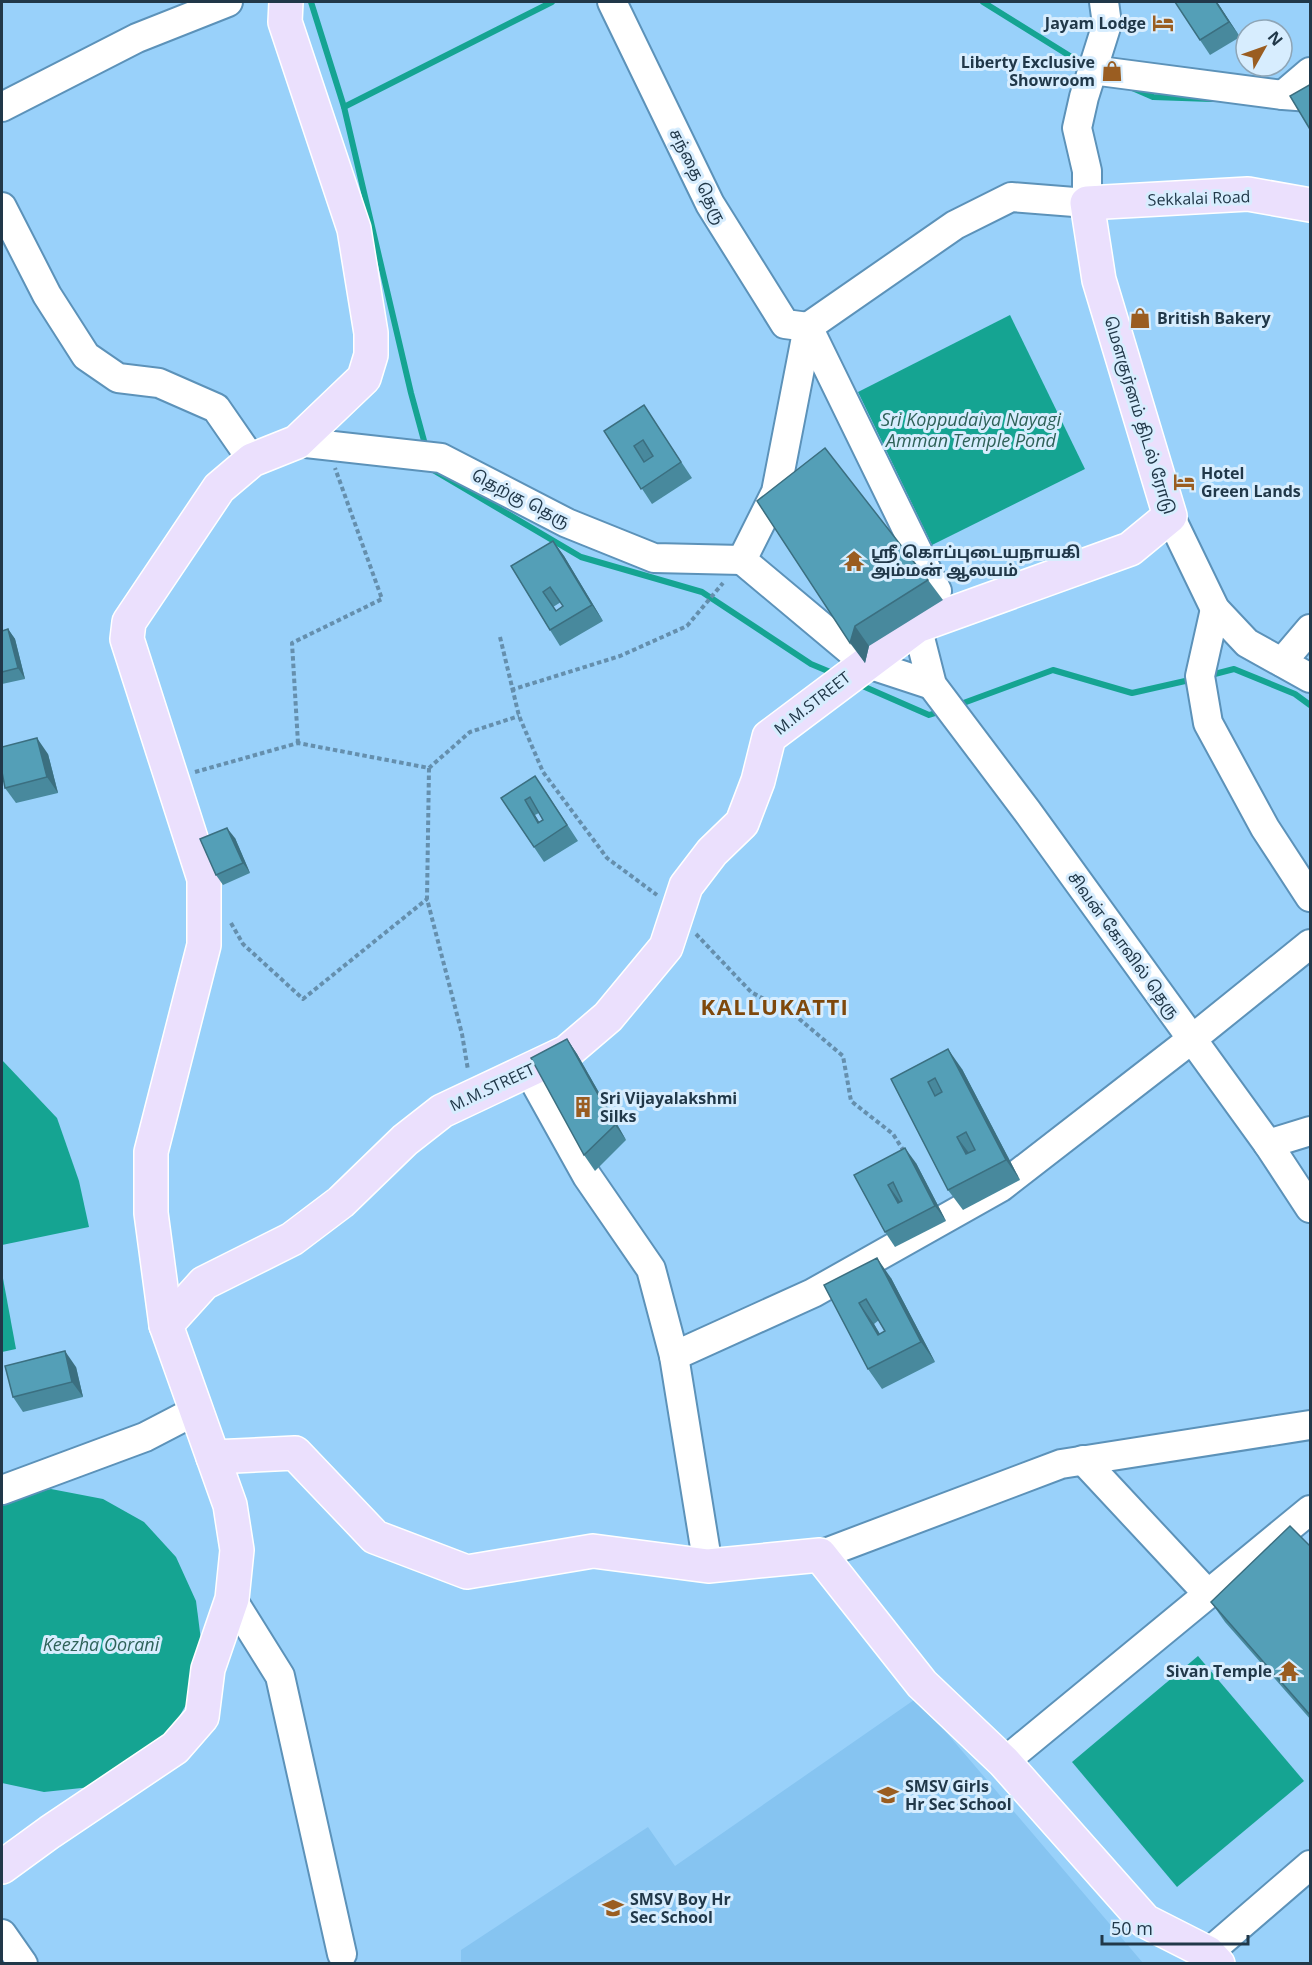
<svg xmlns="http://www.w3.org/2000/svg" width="1312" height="1965" font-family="'Open Sans','Noto Sans Tamil',sans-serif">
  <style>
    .built { fill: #86c4f1 }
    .water { fill: #15a492 }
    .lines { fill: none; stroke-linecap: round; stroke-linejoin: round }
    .stream { stroke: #15a492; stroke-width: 6 }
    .minor-casing { stroke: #5c92b9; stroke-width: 32 }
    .major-casing { stroke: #fff; stroke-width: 36 }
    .path { stroke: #658fad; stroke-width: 4; stroke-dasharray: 4.5 3; stroke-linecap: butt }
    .minor { stroke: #fff; stroke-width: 28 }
    .major { stroke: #ebe0fd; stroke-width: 33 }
    .wall { fill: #48899d; fill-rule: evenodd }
    .shaded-wall { fill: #3b6f80 }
    .building { fill: #549fb7; stroke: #3b6f80; stroke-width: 1.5; fill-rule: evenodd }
    .labels { text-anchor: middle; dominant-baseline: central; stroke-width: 6; stroke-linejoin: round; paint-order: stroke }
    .poi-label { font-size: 16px; font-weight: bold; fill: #213849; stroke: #d7edfe; text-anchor: start }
    .street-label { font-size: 16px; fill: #213849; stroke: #d7edfe }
    .water-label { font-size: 18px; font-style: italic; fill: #2f6259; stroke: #d7edfe }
    .district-label { font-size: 22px; font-weight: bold; letter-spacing: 1.5px; fill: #7e480c; stroke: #d7edfe }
  </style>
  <rect width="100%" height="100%" fill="#99d1fa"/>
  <polygon class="built" points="914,1700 940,1725 1143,1963 461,1963 461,1950 648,1827 675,1866"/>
  <g class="water">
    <polygon points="1010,315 1085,469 932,545 858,392"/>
    <polygon points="2,1060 57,1118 79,1181 89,1227 2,1245"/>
    <polygon points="2,1273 16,1349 2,1352"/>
    <polygon points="51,1489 103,1499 144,1522 176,1557 196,1601 202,1648 192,1694 169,1735 91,1787 44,1792 2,1783 2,1497"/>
    <polygon points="1198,1656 1304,1781 1177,1887 1072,1762"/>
  </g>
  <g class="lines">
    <g class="stream">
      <polyline points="311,2 344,107 411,393 426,448"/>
      <polyline points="983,2 1086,66"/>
      <polyline points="1130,87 1153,97 1211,99"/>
      <polyline points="344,107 552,2"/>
      <polyline points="432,466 433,470 581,557 702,592 811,664 835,674"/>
      <polyline points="1207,676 1234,669 1295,694 1310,705"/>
      <polyline points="858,684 929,715 942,711"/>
      <polyline points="958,705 1053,670 1132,693 1194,679"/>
    </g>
    <defs>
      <g id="minor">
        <polyline points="612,2 710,204 785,324 808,327 937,591"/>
        <polyline points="1092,70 1283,95 1310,97"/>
        <polyline points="1283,95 1310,72"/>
        <polyline points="2,107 137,38 228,2"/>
        <polyline points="2,207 47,295 86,356 118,378 159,383 216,408 252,460"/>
        <polyline points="297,442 441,458 567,523 654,558 742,560"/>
        <polyline points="1170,516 1215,609 1247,643 1310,678"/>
        <polyline points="1215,609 1200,676 1208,723 1265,828 1310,897"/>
        <polyline points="917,626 932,685 1027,811 1268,1144 1310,1208"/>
        <polyline points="1282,662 1310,629"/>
        <polyline points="932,685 865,663 742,560 776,492 808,327 955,225 1011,197 1087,203 1087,171 1077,128 1084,97 1107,24 1104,2"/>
        <polyline points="528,1070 587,1176 651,1269 674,1356 708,1566"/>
        <polyline points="1268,1144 1310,1131"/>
        <polyline points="674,1356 813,1293 1001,1187 1192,1039 1310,944"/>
        <polyline points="1083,1460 1208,1594"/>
        <polyline points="2,1490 145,1437 197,1410"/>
        <polyline points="820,1555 1061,1464 1310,1425"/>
        <polyline points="232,1599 280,1676 342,1954"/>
        <polyline points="1004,1762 1310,1510"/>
        <polyline points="2,1934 23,1964"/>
        <polyline points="1208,1953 1310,1865"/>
      </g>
      <g id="major">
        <polyline points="166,1325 204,1283 292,1239 341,1202 405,1140 442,1111 567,1052 608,1017 666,947 686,886 712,852 742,823 758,781 769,737 917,626 1130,549 1170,516 1099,280 1087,203 1248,194 1310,205"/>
        <polyline points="213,1457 295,1453 375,1537 467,1572 593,1551 708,1566 820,1555 922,1684 1004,1762 1145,1921 1208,1953 1218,1964"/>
        <polyline points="2,1867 50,1832 175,1748 202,1717 208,1669 232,1599 237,1550 230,1505 166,1325 151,1213 151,1152 204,945 204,879 127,639 129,622 219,488 252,460 297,442 364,378 371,355 371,333 354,229 285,22 286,2"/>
      </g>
    </defs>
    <use href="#minor" class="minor-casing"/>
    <use href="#major" class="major-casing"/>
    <g class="path">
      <polyline points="500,637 519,716 543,772 607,858 657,895"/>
      <polyline points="511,690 620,656 687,626 723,583"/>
      <polyline points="298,743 292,643 382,599 335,468"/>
      <polyline points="429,768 427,899 462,1034 468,1070"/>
      <polyline points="195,772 298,743 429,768 470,732 519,716"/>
      <polyline points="231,923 243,944 303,999 427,899"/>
      <polyline points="696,934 751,992 797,1017 843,1056 851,1101 893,1134 905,1153"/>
    </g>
    <use href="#minor" class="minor"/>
    <use href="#major" class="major"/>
  </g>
  <g class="wall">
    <polygon points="1217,2 1240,37 1210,55 1200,40"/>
    <polygon points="654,421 692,478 652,504 604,431"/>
    <polygon points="757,501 928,580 943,600 869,646 865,663"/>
    <path d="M553,541l11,15 39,65 -43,25 -10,-16 -39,-64zM561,602l2,4 -7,5 -3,-4z"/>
    <polygon points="8,629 15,639 25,679 2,684 2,631"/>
    <polygon points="48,754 58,793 16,803 5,788"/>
    <path d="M546,792l32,49 -34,21 -43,-64zM539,813l4,7 -4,2 -4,-7z"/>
    <polygon points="235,838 250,873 223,885 216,875"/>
    <polygon points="567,1039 577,1054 626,1140 595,1171 584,1155"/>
    <polygon points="962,1069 1020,1180 963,1210 948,1190 891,1079"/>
    <polygon points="916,1163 946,1221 895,1247 885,1232 854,1175"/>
    <path d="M891,1278l44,84 -53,27 -14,-20 -44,-84zM879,1320l6,11 -5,3 -6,-10z"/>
    <polygon points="76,1367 83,1397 23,1412 13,1397"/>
    <polygon points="1311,1547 1311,1720 1225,1622 1211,1602"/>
  </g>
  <g class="shaded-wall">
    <polygon points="1216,2 1217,2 1240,37 1229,22"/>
    <polygon points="553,541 564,556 603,621 592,605"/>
    <polygon points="855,626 869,646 865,663 850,643"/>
    <polygon points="8,629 15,639 25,679 18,668"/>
    <polygon points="37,738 48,754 58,793 47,777"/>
    <polygon points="525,800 535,815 549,838 538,823"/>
    <polygon points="227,828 235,838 250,873 243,863"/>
    <polygon points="567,1039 577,1054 626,1140 615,1125"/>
    <polygon points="948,1049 962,1069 1020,1180 1006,1160"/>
    <polygon points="957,1137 972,1157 980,1174 966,1154"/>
    <polygon points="905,1148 916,1163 946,1221 935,1206"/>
    <polygon points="888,1185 899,1200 909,1218 898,1203"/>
    <polygon points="877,1258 891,1278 935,1362 921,1342"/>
    <polygon points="859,1303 874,1324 892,1355 878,1335"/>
    <polygon points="65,1351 76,1367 83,1397 72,1382"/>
  </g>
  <g class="building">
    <polygon points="1175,2 1216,2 1229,22 1200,40"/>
    <polygon points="1311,84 1311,131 1290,96"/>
    <path d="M644,405l37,57 -40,27 -37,-58zM643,440l10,16 -9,6 -10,-16z"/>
    <polygon points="825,448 928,580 855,626 850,643 757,501"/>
    <path d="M553,541l39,64 -42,25 -39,-64zM550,587l13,19 -7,5 -13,-19z"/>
    <polygon points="8,629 18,668 2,672 2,631"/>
    <polygon points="37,738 47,777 5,788 2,772 2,747"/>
    <path d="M535,776l32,49 -33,22 -33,-49zM530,797l13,23 -5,3 -13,-23z"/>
    <polygon points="227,828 243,863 216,875 200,839"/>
    <polygon points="567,1039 615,1125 584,1155 531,1058"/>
    <path d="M948,1049l58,111 -58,30 -57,-111zM935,1078l7,14 -7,4 -7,-14zM966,1132l9,18 -9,4 -9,-17z"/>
    <path d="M905,1148l30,58 -50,26 -31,-57zM893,1182l9,19 -4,2 -10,-18z"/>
    <path d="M877,1258l44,84 -53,27 -44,-84zM866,1299l19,32 -7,4 -19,-32z"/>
    <polygon points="65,1351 72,1382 13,1397 5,1366"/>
    <polygon points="1290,1526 1311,1547 1311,1716 1211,1602"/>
  </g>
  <defs>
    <symbol id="hotel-bare" viewBox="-9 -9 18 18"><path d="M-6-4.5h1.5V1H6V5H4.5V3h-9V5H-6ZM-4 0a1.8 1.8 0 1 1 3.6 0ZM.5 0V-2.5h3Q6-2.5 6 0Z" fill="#9a5d21" stroke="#d7edfe" stroke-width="2.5" paint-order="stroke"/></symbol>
    <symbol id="shop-bare" viewBox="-9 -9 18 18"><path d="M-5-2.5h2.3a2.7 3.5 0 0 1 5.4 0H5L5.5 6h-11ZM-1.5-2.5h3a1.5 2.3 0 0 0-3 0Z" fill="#9a5d21" stroke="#d7edfe" stroke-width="2.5" paint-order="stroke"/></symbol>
    <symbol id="temple-bare" viewBox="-9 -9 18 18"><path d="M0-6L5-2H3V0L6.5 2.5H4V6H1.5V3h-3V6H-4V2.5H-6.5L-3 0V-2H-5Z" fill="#9a5d21" stroke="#d7edfe" stroke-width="2.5" paint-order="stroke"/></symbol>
    <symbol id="building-bare" viewBox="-9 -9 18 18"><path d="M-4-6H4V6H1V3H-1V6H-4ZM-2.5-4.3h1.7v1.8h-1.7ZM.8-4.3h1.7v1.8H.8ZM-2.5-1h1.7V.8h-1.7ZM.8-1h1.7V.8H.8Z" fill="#9a5d21" stroke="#d7edfe" stroke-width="2.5" paint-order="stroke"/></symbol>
    <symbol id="school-bare" viewBox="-9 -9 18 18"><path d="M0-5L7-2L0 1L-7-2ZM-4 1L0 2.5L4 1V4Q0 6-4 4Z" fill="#9a5d21" stroke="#d7edfe" stroke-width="2.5" paint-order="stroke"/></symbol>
  </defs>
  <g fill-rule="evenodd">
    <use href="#hotel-bare" x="1148" y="8" width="30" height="30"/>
    <use href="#shop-bare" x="1097" y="56" width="30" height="30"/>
    <use href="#shop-bare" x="1125" y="303" width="30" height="30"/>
    <use href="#hotel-bare" x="1169" y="467" width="30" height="30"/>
    <use href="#temple-bare" x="839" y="546" width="30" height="30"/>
    <use href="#building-bare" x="568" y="1092" width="30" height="30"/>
    <use href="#temple-bare" x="1274" y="1656" width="30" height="30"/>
    <use href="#school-bare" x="873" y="1780" width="30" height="30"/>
    <use href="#school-bare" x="598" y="1893" width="30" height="30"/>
  </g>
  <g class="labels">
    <g class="poi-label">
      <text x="1146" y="23" text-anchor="end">Jayam Lodge</text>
      <text x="1095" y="62" text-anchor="end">Liberty Exclusive<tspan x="1095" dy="18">Showroom</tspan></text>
      <text x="1157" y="318">British Bakery</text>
      <text x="1201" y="473">Hotel<tspan x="1201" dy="18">Green Lands</tspan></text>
      <text x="871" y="552">ஸ்ரீ கொப்புடையநாயகி<tspan x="871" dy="18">அம்மன் ஆலயம்</tspan></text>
      <text x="600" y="1098">Sri Vijayalakshmi<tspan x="600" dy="18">Silks</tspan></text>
      <text x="1272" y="1671" text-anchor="end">Sivan Temple</text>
      <text x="905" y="1786">SMSV Girls<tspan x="905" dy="18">Hr Sec School</tspan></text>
      <text x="630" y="1899">SMSV Boy Hr<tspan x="630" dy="18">Sec School</tspan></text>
    </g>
    <g class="street-label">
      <text transform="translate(698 176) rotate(63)">சந்தை தெரு</text>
      <text transform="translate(1199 198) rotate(-2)">Sekkalai Road</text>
      <text transform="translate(1140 415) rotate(73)">மௌகுர்னம் திடல் ரோடு</text>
      <text transform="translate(521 498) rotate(27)">தெற்கு தெரு</text>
      <text transform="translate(812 703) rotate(-38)">M.M.STREET</text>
      <text transform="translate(1124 945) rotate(54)">சிவன் கோவில் தெரு</text>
      <text transform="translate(492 1087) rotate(-25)">M.M.STREET</text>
    </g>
    <g class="water-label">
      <text x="971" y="419">Sri Koppudaiya Nayagi<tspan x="971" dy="21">Amman Temple Pond</tspan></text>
      <text x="101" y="1644">Keezha Oorani</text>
    </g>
    <g class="district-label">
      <text x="775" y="1006">KALLUKATTI</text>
    </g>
  </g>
  <rect width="1312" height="1965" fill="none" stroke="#213849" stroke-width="6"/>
  <g transform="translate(1264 48) rotate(50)"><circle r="28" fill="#d7edfe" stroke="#8ea5b6" stroke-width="1.5"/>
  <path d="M0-4.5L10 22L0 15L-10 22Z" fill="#9a5d21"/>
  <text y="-9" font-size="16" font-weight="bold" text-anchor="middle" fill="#213849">N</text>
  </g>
  <path d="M1102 1935v9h146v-9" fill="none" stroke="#213849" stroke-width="3"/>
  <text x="1111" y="1935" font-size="18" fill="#213849" stroke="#d7edfe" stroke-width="4.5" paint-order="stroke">50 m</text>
</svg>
